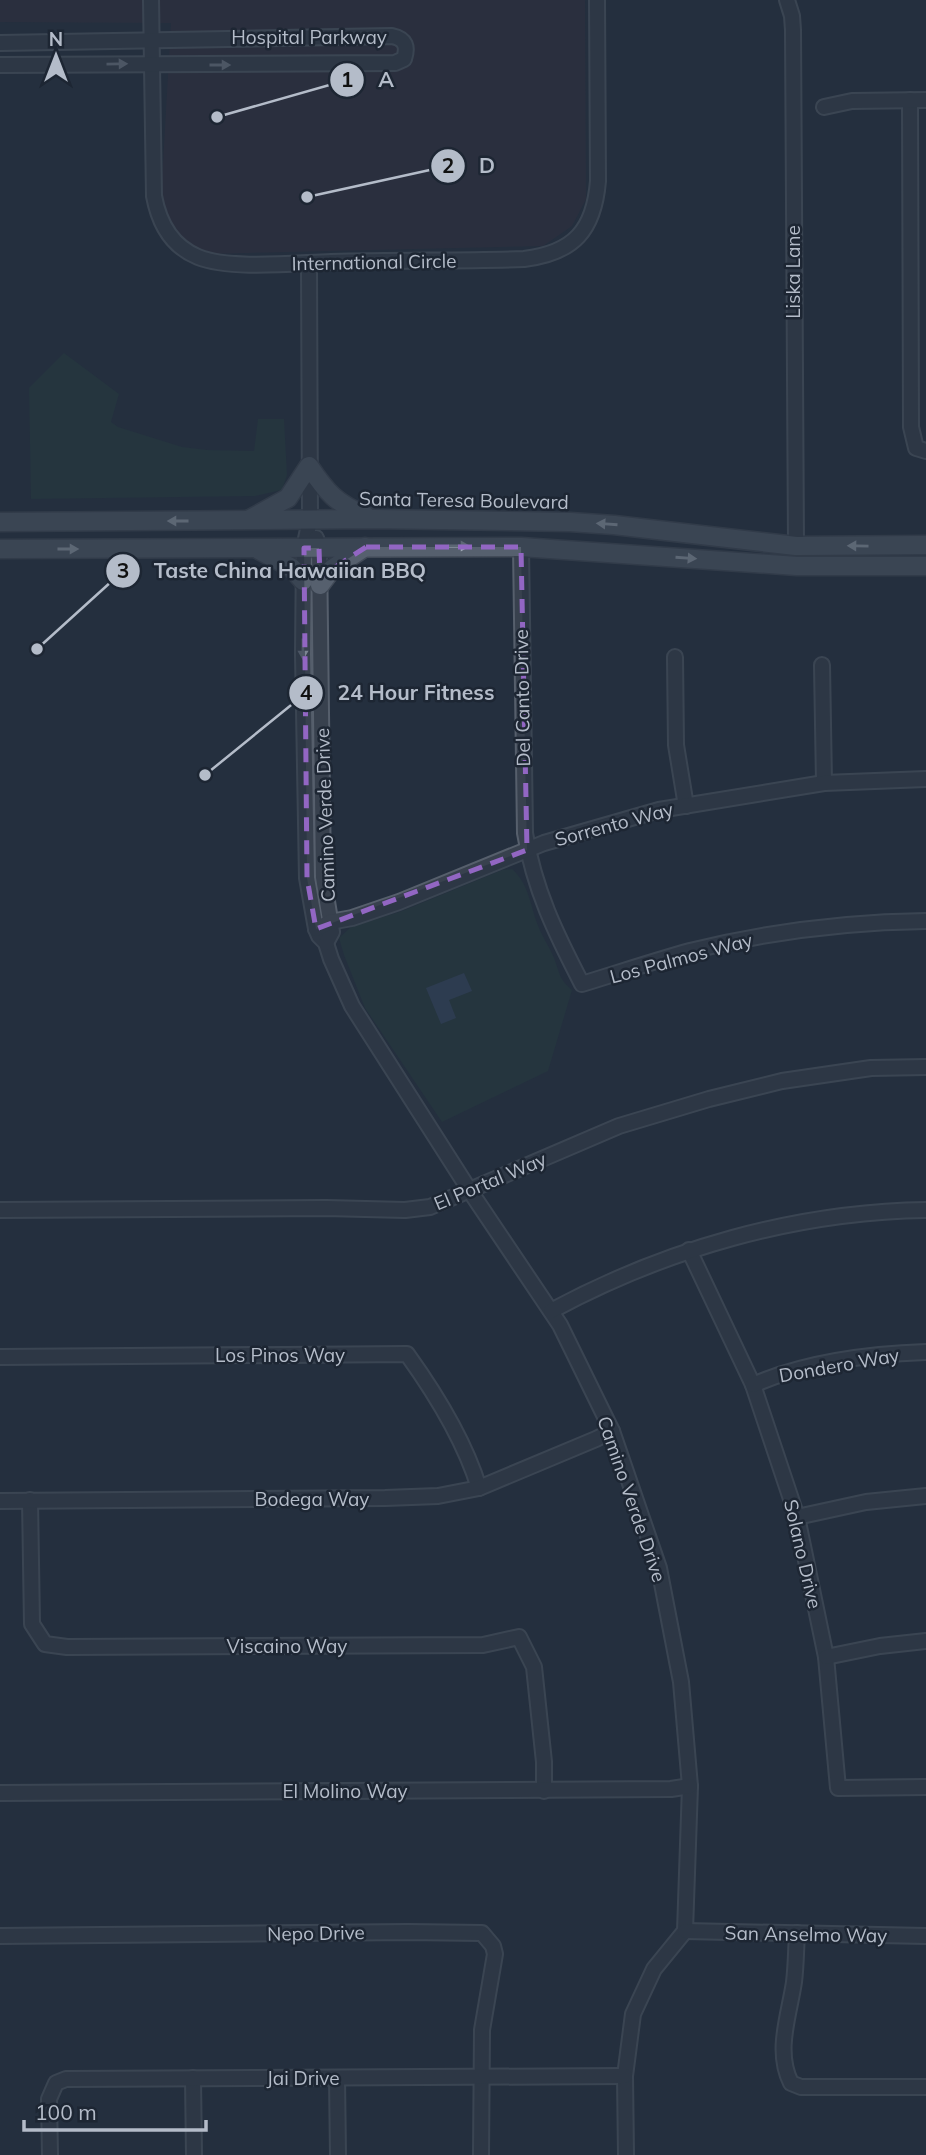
<svg xmlns="http://www.w3.org/2000/svg" width="926" height="2155" font-family="Mulish,sans-serif">
  <style>
    .medical { fill: #32303f }
    .green { fill: #263c3f }
    .water { fill: #394c67 }
    .lines { fill: none; stroke-linecap: round; stroke-linejoin: round }
    .minor-casing { stroke: #565f6c; stroke-width: 18 }
    .major-casing { stroke: #414a57; stroke-width: 21 }
    .minor { stroke: #38414e; stroke-width: 14 }
    .major { stroke: #56606e; stroke-width: 18 }
    .oneway { fill: #7c8592 }
    .oneway2 { fill: #a1aab7 }
    .marked { fill: none; stroke: #9266c3; stroke-width: 5; stroke-dasharray: 14 9; stroke-linejoin: round }
    .labels { text-anchor: middle; dominant-baseline: central; stroke-width: 5; stroke-linejoin: round; paint-order: stroke }
    .street-label { font-size: 19px; fill: #b4bcc9; stroke: #1d2633 }
    .leader { fill: none; stroke: #b4bcc9; stroke-width: 2.5 }
    .callout-dot { fill: #b4bcc9; stroke: #1d2633; stroke-width: 2.5 }
    .mark-label { font-size: 21px; text-anchor: middle; font-weight: bold; fill: #111 }
    .callout-label { font-size: 21px; text-anchor: middle; font-weight: bold; fill: #b4bcc9; stroke: #1d2633; stroke-width: 5; stroke-linejoin: round; paint-order: stroke }
  </style>
  <rect width="100%" height="100%" fill="#242f3e"/>
  <polygon class="medical" points="0,0 585,0 586,199 572,226 543,246 205,254 177,237 161,199 171,23 0,22"/>
  <g class="green">
    <polygon points="64,353 119,394 111,422 118,427 182,447 207,450 254,451 258,419 284,419 287,475 282,490 255,496 31,499 29,388"/>
    <path d="M512,869c18,16 18,38 27,59 4,10 11,20 15,30 6,15 4,20 18,32l-24,81 -106,51 -77,-114 -21,-53 -5,-17 12,-11 51,-16 100,-41z"/>
  </g>
  <polygon class="water" points="464,973 472,991 449,1000 456,1018 441,1024 426,988"/>
  <g class="lines">
    <defs>
      <g id="minor">
        <path d="M151,0l3,196c5,27 17,50 44,61 32,13 98,6 133,5 65,-2 129,-1 193,-3 50,-6 70,-29 74,-78l-1,-181"/>
        <polyline points="787,0 792,16 793,30 796,546"/>
        <path d="M0,43l392,-7c14,3 16,11 12,23l-9,4 -395,2"/>
        <polyline points="910,100 911,427 916,448 926,451"/>
        <polyline points="824,107 852,101 926,100"/>
        <polyline points="309,263 310,520 304,548 303,654 307,878 316,929 319,936 326,943 331,959 352,1006 470,1191 560,1325 612,1431 659,1568 681,1682 690,1786 685,1931 654,1969 633,2014 625,2076 626,2155"/>
        <polyline points="316,538 319,548 323,877 332,932 326,943"/>
        <path d="M521,547l4,286c9,56 31,101 57,151 36,-11 72,-23 108,-33 77,-19 157,-29 236,-30"/>
        <polyline points="675,657 676,745 686,806"/>
        <polyline points="822,665 824,783"/>
        <polyline points="316,929 330,922 352,918 399,902 544,843 659,810 824,783 926,779"/>
        <polyline points="0,1210 326,1208 405,1210 430,1207 619,1126 709,1099 782,1081 871,1068 926,1067"/>
        <polyline points="689,1250 753,1385 797,1517 826,1657 838,1788 926,1787"/>
        <path d="M551,1311c115,-62 244,-99 375,-101"/>
        <path d="M0,1357l407,-3c28,39 58,88 72,134"/>
        <path d="M753,1385c52,-23 117,-31 173,-33"/>
        <polyline points="30,1500 32,1624 45,1644 67,1647 483,1645 519,1637 534,1667 544,1762 544,1791"/>
        <polyline points="0,1501 385,1498 438,1496 479,1488 596,1439 612,1431"/>
        <polyline points="797,1517 866,1502 926,1496"/>
        <polyline points="826,1657 880,1646 926,1641"/>
        <polyline points="0,1793 671,1789 690,1786"/>
        <polyline points="685,1931 926,1936"/>
        <path d="M797,1933c-1,16 -1,33 -3,49 -5,34 -19,69 -3,101l10,4h125"/>
        <polyline points="0,1936 408,1932 482,1933 493,1946 495,1954 482,2030 481,2155"/>
        <polyline points="193,2078 194,2155"/>
        <polyline points="337,2078 338,2155"/>
        <polyline points="50,2155 49,2099 56,2083 66,2079 625,2076"/>
      </g>
      <g id="major">
        <path d="M250,519l38,-21 21,-32c18,27 27,37 57,50"/>
        <polyline points="0,522 373,519 570,522 614,525 796,546 926,545"/>
        <polyline points="0,549 521,547 797,566 926,566"/>
        <polyline points="259,550 292,568 303,581"/>
        <polyline points="320,585 332,569 365,547"/>
      </g>
    </defs>
    <use href="#minor" class="minor-casing"/>
    <use href="#major" class="major-casing"/>
    <use href="#minor" class="minor"/>
    <use href="#major" class="major"/>
  </g>
  <defs><path id="oneway-solid" d="M-6-.8H1V-3.2L6.5 0L1 3.2V.8H-6Z" transform="scale(1.75)"/></defs>
  <g class="oneway">
    <use href="#oneway-solid" transform="translate(117 64) rotate(-1)"/>
    <use href="#oneway-solid" transform="translate(220 65)"/>
    <use href="#oneway-solid" transform="translate(303 649) rotate(90)"/>
  </g>
  <g class="oneway2">
    <use href="#oneway-solid" transform="translate(178 521) rotate(180)"/>
    <use href="#oneway-solid" transform="translate(607 524) rotate(-176)"/>
    <use href="#oneway-solid" transform="translate(459 546)"/>
    <use href="#oneway-solid" transform="translate(858 546) rotate(-179)"/>
    <use href="#oneway-solid" transform="translate(68 549)"/>
    <use href="#oneway-solid" transform="translate(686 558) rotate(4)"/>
  </g>
  <path d="M0 0H926V2155H0ZM366,547h155l6,303 -211,79 -9,-51 -3,-330h15l1,29z" fill="#242f3e" fill-opacity=".55" fill-rule="evenodd"/>
  <path class="marked" d="M366,547h155l6,303 -211,79 -9,-51 -3,-330h15l1,29z"/>
  <g class="labels">
    <g class="street-label">
      <text x="309" y="37">Hospital Parkway</text>
      <text transform="translate(374 262) rotate(-1)">International Circle</text>
      <text transform="translate(793 272) rotate(-90)">Liska Lane</text>
      <text transform="translate(464 500) rotate(1)">Santa Teresa Boulevard</text>
      <text transform="translate(522 698) rotate(-91)">Del Canto Drive</text>
      <text transform="translate(325 815) rotate(-92)">Camino Verde Drive</text>
      <text transform="translate(614 824) rotate(-15)">Sorrento Way</text>
      <text transform="translate(681 958) rotate(-15)">Los Palmos Way</text>
      <text transform="translate(490 1181) rotate(-23)">El Portal Way</text>
      <text x="280" y="1355">Los Pinos Way</text>
      <text transform="translate(839 1365) rotate(-10)">Dondero Way</text>
      <text x="312" y="1499">Bodega Way</text>
      <text transform="translate(632 1499) rotate(71)">Camino Verde Drive</text>
      <text transform="translate(803 1554) rotate(77)">Solano Drive</text>
      <text x="287" y="1646">Viscaino Way</text>
      <text x="345" y="1791">El Molino Way</text>
      <text transform="translate(316 1933) rotate(-1)">Nepo Drive</text>
      <text transform="translate(806 1934) rotate(1)">San Anselmo Way</text>
      <text x="303" y="2078">Jai Drive</text>
    </g>
  </g>
  <path class="leader" d="M217 117L347 80M307 197L448 166M37 649L123 571M205 775L306 693"/>
  <g class="callout-dot">
    <circle cx="217" cy="117" r="7"/>
    <circle cx="307" cy="197" r="7"/>
    <circle cx="37" cy="649" r="7"/>
    <circle cx="205" cy="775" r="7"/>
    <circle cx="347" cy="80" r="18"/>
    <circle cx="448" cy="166" r="18"/>
    <circle cx="123" cy="571" r="18"/>
    <circle cx="306" cy="693" r="18"/>
  </g>
  <g class="mark-label">
    <text x="347" y="87">1</text>
    <text x="448" y="173">2</text>
    <text x="123" y="578">3</text>
    <text x="306" y="700">4</text>
  </g>
  <g class="callout-label">
    <text x="386" y="87">A</text>
    <text x="487" y="173">D</text>
    <text x="290" y="578">Taste China Hawaiian BBQ</text>
    <text x="416" y="700">24 Hour Fitness</text>
  </g>
  <g transform="translate(56 56)" stroke="#1d2633" stroke-width="5" paint-order="stroke">
  <path d="M0-5L12 26L0 18L-12 26Z" fill="#b4bcc9"/>
  <text y="-10" font-size="19" font-weight="bold" text-anchor="middle" fill="#b4bcc9">N</text>
  </g>
  <path d="M24 2120v10h182v-10" fill="none" stroke="#b4bcc9" stroke-width="3.5"/>
  <text x="35" y="2120" font-size="21" fill="#b4bcc9" stroke="#1d2633" stroke-width="5" paint-order="stroke">100 m</text>
</svg>
